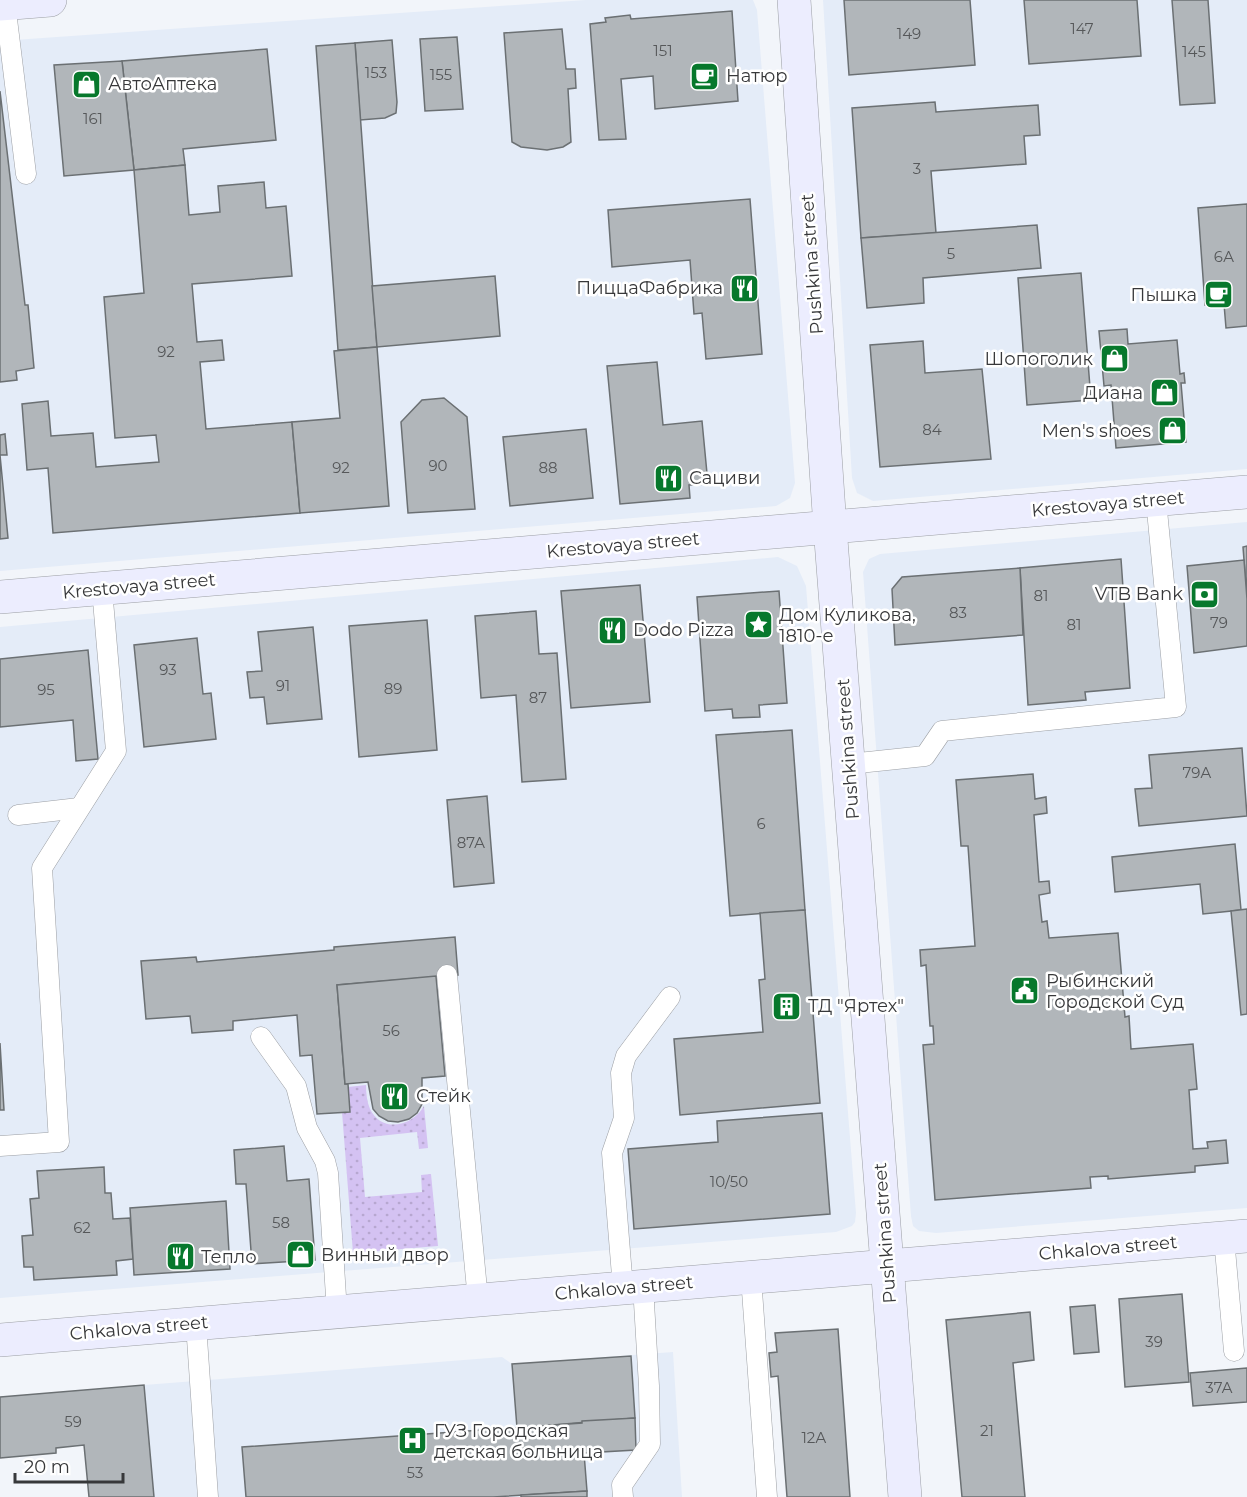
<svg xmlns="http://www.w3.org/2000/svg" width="1247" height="1497" font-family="Montserrat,sans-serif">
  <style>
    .built { fill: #e4ecf8 }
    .grass { fill: url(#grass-dots) }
    .building { fill: #b1b6ba; stroke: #6b7073; stroke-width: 1.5 }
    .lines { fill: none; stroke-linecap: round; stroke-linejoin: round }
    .lane-casing { stroke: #9c9fa4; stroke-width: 21 }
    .secondary-casing { stroke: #9c9fa4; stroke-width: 34 }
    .lane { stroke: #fff; stroke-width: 20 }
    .secondary { stroke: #ecedfe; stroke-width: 33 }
    .labels { text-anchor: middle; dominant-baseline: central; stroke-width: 5; stroke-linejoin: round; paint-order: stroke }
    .number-label { font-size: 15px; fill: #56585a }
    .poi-label { font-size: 18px; fill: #37383a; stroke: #fff; text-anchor: start }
    .street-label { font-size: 18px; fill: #37383a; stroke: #fff }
  </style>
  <defs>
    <pattern id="grass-dots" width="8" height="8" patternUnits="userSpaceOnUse" patternTransform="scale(1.5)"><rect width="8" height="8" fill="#d4c2f2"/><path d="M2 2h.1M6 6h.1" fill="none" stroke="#b7a7d0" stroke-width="1.8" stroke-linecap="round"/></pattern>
  </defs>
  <rect width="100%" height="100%" fill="#f2f5fa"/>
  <g class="built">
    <polygon points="586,0 753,0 757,10 795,483 790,498 776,506 0,571 0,41"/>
    <polygon points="823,0 1247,0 1247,469 873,501 857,493 852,478"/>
    <polygon points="1247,522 1247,1208 936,1233 919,1231 913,1226 911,1216 863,572 869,559 880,554"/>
    <polygon points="778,557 797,566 806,586 856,1213 855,1222 852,1226 836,1232 0,1298 0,627"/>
    <polygon points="673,1352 682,1497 154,1497 144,1385 502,1357 512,1364"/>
  </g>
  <path class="grass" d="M366,1085c0,8 1,17 4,24 12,25 43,17 54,-3l4,42 -9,1 -2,-17 -57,6 5,59 57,-5 -1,-17 10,-1 7,72 -85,7 -11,-141 8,-1 -2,-24z"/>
  <g class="building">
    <polygon points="844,0 970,0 975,65 849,75"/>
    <polygon points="1024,0 1137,0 1141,56 1029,64"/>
    <polygon points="1172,0 1208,0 1215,103 1180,105"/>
    <polygon points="732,11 738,101 655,109 653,76 621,79 626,139 599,140 590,24 606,22 605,18 630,15 631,19"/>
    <polygon points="562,29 566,69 575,69 576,88 568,89 571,142 563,147 547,150 521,147 512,142 504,33"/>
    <polygon points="457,37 463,109 425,111 420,39"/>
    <polygon points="392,40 397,102 396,113 385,118 360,120 355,43"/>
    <polygon points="355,43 377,347 338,350 316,46"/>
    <polygon points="267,49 276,140 183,149 185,165 134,170 122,61"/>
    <polygon points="122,61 134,170 64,176 54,65"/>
    <polygon points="0,91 25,305 28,305 34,368 16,371 17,380 0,382"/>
    <polygon points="935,102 936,112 1038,105 1040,135 1024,136 1026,164 931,171 936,233 861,238 852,108"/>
    <polygon points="185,165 189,215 220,212 218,186 264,182 266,208 286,206 292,276 192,284 197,342 222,340 224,360 200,362 206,429 292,422 300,513 53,533 48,468 27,470 22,404 48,401 51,436 93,433 96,467 159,462 156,435 115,438 104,297 144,293 134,170"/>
    <polygon points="750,199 762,354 706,359 702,313 694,314 690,260 612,267 608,210"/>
    <polygon points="1247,204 1247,326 1226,328 1224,304 1205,305 1198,208"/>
    <polygon points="1037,225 1041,268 923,278 924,303 867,308 861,238"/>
    <polygon points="1081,273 1091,400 1027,405 1018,278"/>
    <polygon points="495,276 500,336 377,347 372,286"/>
    <polygon points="1127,329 1128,344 1177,340 1180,374 1184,373 1185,383 1181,383 1186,442 1116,448 1111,385 1104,386 1099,331"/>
    <polygon points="923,341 925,373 982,369 991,459 880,467 870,345"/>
    <polygon points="377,347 389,506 300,513 292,422 340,418 334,351"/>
    <polygon points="657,362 663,425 702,421 708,484 689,485 690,498 620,504 607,366"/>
    <polygon points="444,398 467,417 475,509 408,513 401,422 422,400"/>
    <polygon points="586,429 593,498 510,506 503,437"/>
    <polygon points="5,434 7,455 0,455 8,538 0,539 0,435"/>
    <polygon points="1247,546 1247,599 1243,547"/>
    <polygon points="1121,559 1130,688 1085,692 1086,700 1028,705 1020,568"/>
    <polygon points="1244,560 1247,599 1247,646 1194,653 1187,566"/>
    <polygon points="1020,568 1023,635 895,645 892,589 902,577"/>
    <polygon points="640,585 650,702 571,708 561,591"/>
    <polygon points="779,591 787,703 759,705 760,717 733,718 732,709 705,711 697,597"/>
    <polygon points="536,611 539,654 557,653 566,779 522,782 516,695 481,698 475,616"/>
    <polygon points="427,620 437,750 359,757 349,626"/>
    <polygon points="313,627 322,719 267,724 264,697 250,698 247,672 262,671 258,632"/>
    <polygon points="197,638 203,694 211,693 216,739 144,747 134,645"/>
    <polygon points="88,650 98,759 76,761 73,720 0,727 0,659"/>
    <polygon points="792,730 805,910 730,916 716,735"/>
    <polygon points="1242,748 1247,816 1139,826 1135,789 1152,788 1149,755"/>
    <polygon points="1033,774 1035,799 1046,797 1047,813 1034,815 1039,882 1049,881 1050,893 1039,895 1042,922 1047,921 1049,938 1118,933 1125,1017 1129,1016 1131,1049 1193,1044 1197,1089 1189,1090 1193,1149 1208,1148 1207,1142 1226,1140 1228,1163 1195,1166 1195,1172 1108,1179 1108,1176 1090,1177 1091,1188 935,1200 923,1045 934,1044 933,1026 930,1026 926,965 921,966 920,950 975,946 968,846 961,846 956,780"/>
    <polygon points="487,796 494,883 454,887 447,800"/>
    <polygon points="1235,844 1241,910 1203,914 1200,884 1115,892 1112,857"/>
    <polygon points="1247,909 1247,1014 1241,1015 1231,911"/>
    <polygon points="805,910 820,1103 680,1115 674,1039 763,1032 759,980 765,979 760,913"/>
    <polygon points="455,937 458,975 337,985 345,1084 348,1084 350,1112 317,1114 312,1055 300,1056 297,1015 233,1021 233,1030 192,1033 190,1016 146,1019 141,961 196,957 197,962 334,950 334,947"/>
    <polygon points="436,976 445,1076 422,1078 422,1104 417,1113 409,1119 398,1122 388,1121 379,1116 373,1109 368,1082 345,1084 337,985"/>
    <polygon points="0,1043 4,1110 0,1110"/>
    <polygon points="822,1113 830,1214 634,1229 628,1149 718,1142 717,1121"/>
    <polygon points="284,1146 287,1181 309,1179 315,1260 252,1264 246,1184 236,1184 234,1150"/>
    <polygon points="104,1167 105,1193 111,1193 113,1219 130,1218 133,1259 116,1261 117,1275 34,1280 33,1267 24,1267 22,1236 33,1235 30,1199 39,1198 37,1171"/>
    <polygon points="226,1201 230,1269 134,1275 130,1208"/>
    <polygon points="1182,1294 1189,1382 1125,1387 1119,1299"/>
    <polygon points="1095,1305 1099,1352 1074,1354 1070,1307"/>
    <polygon points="1030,1312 1034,1360 1013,1363 1025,1497 962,1497 946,1320"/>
    <polygon points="838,1329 850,1497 787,1497 778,1376 771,1377 769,1353 777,1352 775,1333"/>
    <polygon points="631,1356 635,1418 517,1428 512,1364"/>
    <polygon points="1247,1368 1247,1402 1193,1406 1190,1373"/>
    <polygon points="144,1385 154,1497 89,1497 84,1445 56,1448 56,1453 0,1458 0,1397"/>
    <polygon points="635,1418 636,1450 584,1453 587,1491 493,1497 246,1497 242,1447 582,1423 582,1421"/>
    <polygon points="587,1491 587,1497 521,1497 521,1495"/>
  </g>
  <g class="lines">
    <defs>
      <g id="lane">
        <polyline points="5,3 26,174"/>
        <polyline points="849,764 925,756 942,731 1176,707 1156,500"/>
        <polyline points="18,815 79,808"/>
        <polyline points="447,975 478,1300"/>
        <polyline points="261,1037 296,1086 307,1128 325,1161 328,1173 337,1312"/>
        <polyline points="0,1146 59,1142 42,868 116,751 102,589"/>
        <polyline points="1224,1238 1234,1351"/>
        <polyline points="751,1277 767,1497"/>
        <polyline points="623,1288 612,1153 624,1118 621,1073 626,1056 670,997"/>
        <polyline points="196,1324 208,1497"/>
        <polyline points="623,1497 622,1485 650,1444 649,1386 643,1286"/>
      </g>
      <g id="secondary">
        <polyline points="794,0 830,527 905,1497"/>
        <polyline points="0,4 50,0"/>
        <polyline points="0,597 1247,492"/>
        <polyline points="0,1340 1247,1236"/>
      </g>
    </defs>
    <use href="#lane" class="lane-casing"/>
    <use href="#secondary" class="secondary-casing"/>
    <use href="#lane" class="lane"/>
    <use href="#secondary" class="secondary"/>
  </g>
  <defs>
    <symbol id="cafe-square" viewBox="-11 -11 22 22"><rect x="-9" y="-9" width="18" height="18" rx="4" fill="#07782c" stroke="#fff"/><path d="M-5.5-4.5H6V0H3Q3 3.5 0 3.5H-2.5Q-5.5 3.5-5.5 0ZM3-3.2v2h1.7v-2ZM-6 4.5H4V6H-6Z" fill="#fff"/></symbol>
    <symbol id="shop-square" viewBox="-11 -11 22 22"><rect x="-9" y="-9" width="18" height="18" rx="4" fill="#07782c" stroke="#fff"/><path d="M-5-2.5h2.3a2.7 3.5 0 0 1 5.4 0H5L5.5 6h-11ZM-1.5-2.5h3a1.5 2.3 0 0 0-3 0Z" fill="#fff"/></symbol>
    <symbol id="restaurant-square" viewBox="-11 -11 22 22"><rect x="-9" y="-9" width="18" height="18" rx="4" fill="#07782c" stroke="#fff"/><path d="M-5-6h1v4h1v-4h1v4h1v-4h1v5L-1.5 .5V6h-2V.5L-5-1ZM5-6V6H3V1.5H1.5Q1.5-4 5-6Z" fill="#fff"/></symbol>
    <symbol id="bank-square" viewBox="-11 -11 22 22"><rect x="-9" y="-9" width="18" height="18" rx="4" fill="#07782c" stroke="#fff"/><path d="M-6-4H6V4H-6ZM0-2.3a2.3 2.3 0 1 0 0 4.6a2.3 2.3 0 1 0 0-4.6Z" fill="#fff"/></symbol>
    <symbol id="sight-square" viewBox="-11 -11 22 22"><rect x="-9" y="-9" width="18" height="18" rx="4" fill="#07782c" stroke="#fff"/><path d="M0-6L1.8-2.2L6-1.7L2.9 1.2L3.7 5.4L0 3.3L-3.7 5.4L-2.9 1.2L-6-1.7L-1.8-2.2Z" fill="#fff"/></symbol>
    <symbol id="civic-square" viewBox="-11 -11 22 22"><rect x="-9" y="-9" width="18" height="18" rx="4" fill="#07782c" stroke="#fff"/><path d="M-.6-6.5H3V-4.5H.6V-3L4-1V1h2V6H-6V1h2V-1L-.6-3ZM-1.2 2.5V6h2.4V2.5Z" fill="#fff"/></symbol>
    <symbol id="building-square" viewBox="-11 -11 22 22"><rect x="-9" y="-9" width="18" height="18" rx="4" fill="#07782c" stroke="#fff"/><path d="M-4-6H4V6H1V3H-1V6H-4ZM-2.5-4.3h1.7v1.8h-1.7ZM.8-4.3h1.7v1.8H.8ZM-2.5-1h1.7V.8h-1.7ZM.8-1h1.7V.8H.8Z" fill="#fff"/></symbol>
    <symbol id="hospital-square" viewBox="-11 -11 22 22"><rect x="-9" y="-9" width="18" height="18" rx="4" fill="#07782c" stroke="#fff"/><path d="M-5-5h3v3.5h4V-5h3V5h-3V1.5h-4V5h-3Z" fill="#fff"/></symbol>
  </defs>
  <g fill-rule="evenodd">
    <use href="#cafe-square" x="688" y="60" width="33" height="33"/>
    <use href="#shop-square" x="70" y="68" width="33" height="33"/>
    <use href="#restaurant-square" x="728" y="272" width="33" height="33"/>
    <use href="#cafe-square" x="1202" y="278" width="33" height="33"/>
    <use href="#shop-square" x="1098" y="342" width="33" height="33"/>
    <use href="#shop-square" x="1148" y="376" width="33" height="33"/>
    <use href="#shop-square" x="1156" y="414" width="33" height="33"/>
    <use href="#restaurant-square" x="652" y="462" width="33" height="33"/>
    <use href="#bank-square" x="1188" y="578" width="33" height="33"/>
    <use href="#sight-square" x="742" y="608" width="33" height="33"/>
    <use href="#restaurant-square" x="596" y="614" width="33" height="33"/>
    <use href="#civic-square" x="1008" y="974" width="33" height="33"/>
    <use href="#building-square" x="770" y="990" width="33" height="33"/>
    <use href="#restaurant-square" x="378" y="1080" width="33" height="33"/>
    <use href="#shop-square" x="284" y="1238" width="33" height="33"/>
    <use href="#restaurant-square" x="164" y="1240" width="33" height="33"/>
    <use href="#hospital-square" x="396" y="1424" width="33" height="33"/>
  </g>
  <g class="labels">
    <g class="number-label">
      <text x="1082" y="28">147</text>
      <text x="909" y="33">149</text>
      <text x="663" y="50">151</text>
      <text x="1194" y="51">145</text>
      <text x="376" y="72">153</text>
      <text x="441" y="74">155</text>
      <text x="93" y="118">161</text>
      <text x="917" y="168">3</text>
      <text x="951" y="253">5</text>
      <text x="1224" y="256">6А</text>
      <text x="166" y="351">92</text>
      <text x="932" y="429">84</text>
      <text x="438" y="465">90</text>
      <text x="341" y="467">92</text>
      <text x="548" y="467">88</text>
      <text x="1041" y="595">81</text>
      <text x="958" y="612">83</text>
      <text x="1219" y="622">79</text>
      <text x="1074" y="624">81</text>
      <text x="168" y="669">93</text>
      <text x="283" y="685">91</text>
      <text x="393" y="688">89</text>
      <text x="46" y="689">95</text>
      <text x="538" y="697">87</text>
      <text x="1197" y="772">79А</text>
      <text x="761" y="823">6</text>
      <text x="471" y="842">87А</text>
      <text x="391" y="1030">56</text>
      <text x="729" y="1181">10/50</text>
      <text x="281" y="1222">58</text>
      <text x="82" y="1227">62</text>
      <text x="1154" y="1341">39</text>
      <text x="1219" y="1387">37А</text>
      <text x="73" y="1421">59</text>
      <text x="987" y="1430">21</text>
      <text x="814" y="1437">12А</text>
      <text x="415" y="1472">53</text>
    </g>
    <g class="poi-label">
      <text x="726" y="76">Натюр</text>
      <text x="108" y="84">АвтоАптека</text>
      <text x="723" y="288" text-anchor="end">ПиццаФабрика</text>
      <text x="1197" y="295" text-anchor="end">Пышка</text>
      <text x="1093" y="359" text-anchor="end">Шопоголик</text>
      <text x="1143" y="393" text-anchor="end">Диана</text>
      <text x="1151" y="431" text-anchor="end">Men's shoes</text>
      <text x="689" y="478">Сациви</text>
      <text x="1183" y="594" text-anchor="end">VTB Bank</text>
      <text x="779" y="615">Дом Куликова,<tspan x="779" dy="21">1810-е</tspan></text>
      <text x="633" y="630">Dodo Pizza</text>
      <text x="1046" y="981">Рыбинский<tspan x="1046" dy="21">Городской Суд</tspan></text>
      <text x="808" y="1006">ТД "Яртех"</text>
      <text x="416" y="1096">Стейк</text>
      <text x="321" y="1255">Винный двор</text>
      <text x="201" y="1257">Тепло</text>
      <text x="434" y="1431">ГУЗ Городская<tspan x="434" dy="21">детская больница</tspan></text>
    </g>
    <g class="street-label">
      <text transform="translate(812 264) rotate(-94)">Pushkina street</text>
      <text transform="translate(1108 504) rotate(-5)">Krestovaya street</text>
      <text transform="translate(623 545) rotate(-5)">Krestovaya street</text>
      <text transform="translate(139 586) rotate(-5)">Krestovaya street</text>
      <text transform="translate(848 749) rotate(-94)">Pushkina street</text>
      <text transform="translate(885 1233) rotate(-94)">Pushkina street</text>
      <text transform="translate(1108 1248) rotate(-5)">Chkalova street</text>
      <text transform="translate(624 1288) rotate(-5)">Chkalova street</text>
      <text transform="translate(139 1328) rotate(-5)">Chkalova street</text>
    </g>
  </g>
  <path d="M15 1473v9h108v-9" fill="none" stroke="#37383a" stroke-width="3"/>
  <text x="24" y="1473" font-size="18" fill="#37383a" stroke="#ffffff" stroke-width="4.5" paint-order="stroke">20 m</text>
</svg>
